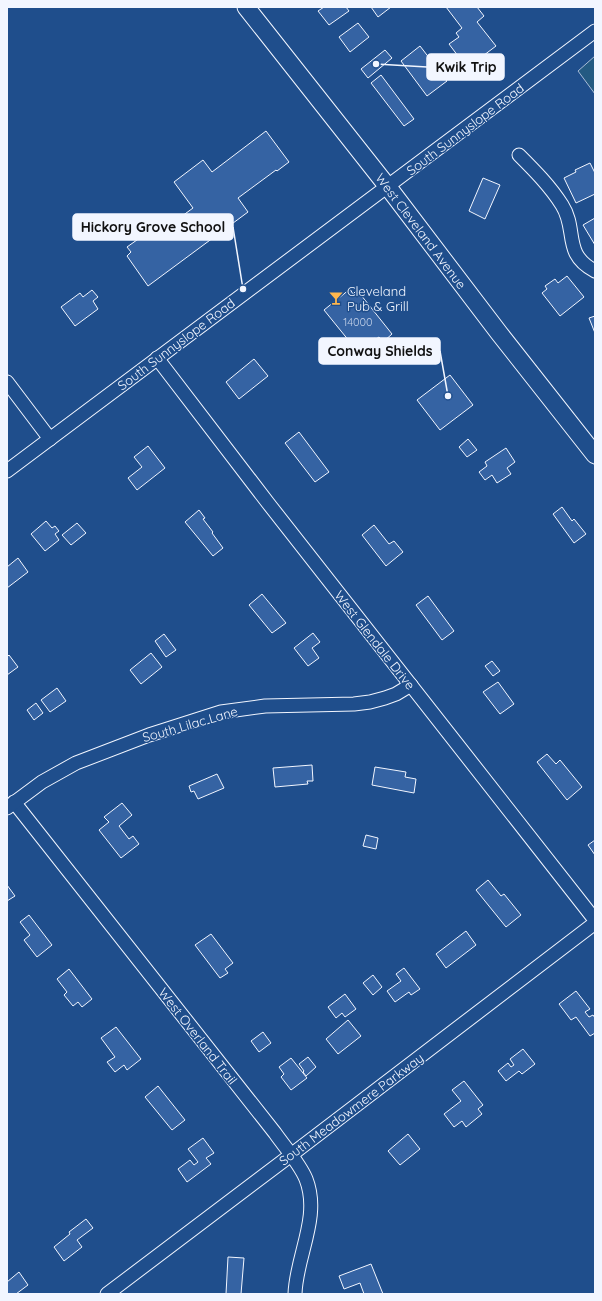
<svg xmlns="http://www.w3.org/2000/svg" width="602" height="1301" font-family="Quicksand,sans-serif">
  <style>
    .green { fill: #245a82; stroke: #a8bbd7 }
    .building { fill: #3563a3; stroke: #f2f6ff }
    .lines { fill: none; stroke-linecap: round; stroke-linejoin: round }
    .minor-casing { stroke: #f2f6ff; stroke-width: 15 }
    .major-casing { stroke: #f2f6ff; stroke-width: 19 }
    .minor { stroke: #1f4e8c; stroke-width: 13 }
    .major { stroke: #1f4e8c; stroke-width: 17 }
    .labels { text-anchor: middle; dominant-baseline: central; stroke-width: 3; stroke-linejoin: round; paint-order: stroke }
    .number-label { font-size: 11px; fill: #c3d1e8 }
    .street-label { font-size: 13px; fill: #f2f6ff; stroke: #1f4e8c }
    .poi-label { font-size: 13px; fill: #f2f6ff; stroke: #1f4e8c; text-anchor: start }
    .leader { fill: none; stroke: #f2f6ff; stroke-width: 1.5 }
    .callout-dot { fill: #f2f6ff; stroke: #1f4e8c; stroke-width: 1.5 }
    .callout { fill: #f2f6ff; stroke: #f2f6ff; stroke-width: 1.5 }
    .callout-label { font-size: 14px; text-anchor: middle; font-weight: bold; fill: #111 }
  </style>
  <rect width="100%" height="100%" fill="#1f4e8c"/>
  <polygon class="green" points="595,56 595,94 578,71"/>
  <g class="building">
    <polygon points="324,7 346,7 349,11 329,25 318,11"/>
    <polygon points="371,7 391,7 378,17"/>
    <polygon points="446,7 477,7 484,16 477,22 496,46 467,68 449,44 459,37 456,33 462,28"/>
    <polygon points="358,23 369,37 350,52 339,37"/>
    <polygon points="420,46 447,81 427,96 401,61"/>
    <polygon points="385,50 392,58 368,78 361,69"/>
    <polygon points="381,75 414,119 404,126 371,83"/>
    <polygon points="266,131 289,162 277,171 276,170 238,198 248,212 148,286 127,256 131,252 127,247 151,230 155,236 193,208 174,182 203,160 212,172"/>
    <polygon points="590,163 595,173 595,194 576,203 564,178 576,172 575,170"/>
    <polygon points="483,178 500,185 485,219 469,211"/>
    <polygon points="595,218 595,245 583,225"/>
    <polygon points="567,276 584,297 560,316 542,293 547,289 545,286 555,279 558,283"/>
    <polygon points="350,289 353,294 357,290 392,334 383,342 379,337 376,339 375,338 358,352 324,310"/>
    <polygon points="92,290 98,297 93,301 98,309 75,326 61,307 80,293 83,297"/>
    <polygon points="595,316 595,333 589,318"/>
    <polygon points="254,359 268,376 239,399 226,382"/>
    <polygon points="450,375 473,405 440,430 417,400"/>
    <polygon points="299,432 329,472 315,482 285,443"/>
    <polygon points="468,439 477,450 467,457 459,447"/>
    <polygon points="148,446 165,468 137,490 128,478 142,467 134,457"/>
    <polygon points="506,448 515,462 507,468 511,474 497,483 492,475 485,480 479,472 487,466 485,462"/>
    <polygon points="562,507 572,521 574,519 586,534 574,543 553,514"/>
    <polygon points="199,510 205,518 203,519 213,532 212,533 223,548 213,556 185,522"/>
    <polygon points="46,521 52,528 55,526 59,531 55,534 59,540 45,551 31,534"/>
    <polygon points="77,523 86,533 71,545 62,535"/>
    <polygon points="374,525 389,544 394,541 403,552 386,566 362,535"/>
    <polygon points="18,558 28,572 7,588 7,567"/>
    <polygon points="262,594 286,623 272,633 249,605"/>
    <polygon points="428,596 454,631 442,640 416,605"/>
    <polygon points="313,633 320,642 312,648 319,658 308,666 294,648"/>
    <polygon points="164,634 176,650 166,657 155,641"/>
    <polygon points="151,653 162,667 141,684 130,670"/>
    <polygon points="9,655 18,667 7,675 7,657"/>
    <polygon points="492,661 500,671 493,676 485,666"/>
    <polygon points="498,682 514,704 500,714 483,692"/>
    <polygon points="57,688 66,701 50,712 41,700"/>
    <polygon points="36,703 43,713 34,720 27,710"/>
    <polygon points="547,754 556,764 560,760 582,787 567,800 537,762"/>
    <polygon points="312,765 313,781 307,781 308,784 275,787 273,768"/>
    <polygon points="375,767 406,772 405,777 416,779 414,793 372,785"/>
    <polygon points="217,774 224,788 198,799 194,791 191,792 189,786"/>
    <polygon points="122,803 132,815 119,826 129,839 133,836 139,844 121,858 99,830 109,822 104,817"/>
    <polygon points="366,835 378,838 376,849 363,846"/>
    <polygon points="595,840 595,855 588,845"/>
    <polygon points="488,880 501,896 504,894 521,915 506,927 476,890"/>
    <polygon points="7,885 15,896 7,901"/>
    <polygon points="29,915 52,945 37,957 24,940 30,935 20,922"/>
    <polygon points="466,931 476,945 446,968 436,954"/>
    <polygon points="211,934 233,963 225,969 228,973 220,978 195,945"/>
    <polygon points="404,968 420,989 411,995 409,992 395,1002 387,991 401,981 396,974"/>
    <polygon points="69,969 92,999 82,1007 78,1002 73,1006 64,995 67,992 57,979"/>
    <polygon points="373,975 382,987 373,995 363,983"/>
    <polygon points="576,991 590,1009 585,1012 589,1017 593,1015 595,1018 595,1033 590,1036 576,1017 571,1020 559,1004"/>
    <polygon points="345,994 356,1009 345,1017 342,1013 336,1018 328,1007"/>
    <polygon points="348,1020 361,1036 338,1054 326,1039"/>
    <polygon points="116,1027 141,1059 127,1070 124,1065 115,1072 107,1062 115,1057 101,1038"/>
    <polygon points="263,1032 271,1043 259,1052 251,1041"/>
    <polygon points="523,1049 535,1064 522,1074 519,1071 506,1081 498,1071 508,1063 511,1067 514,1065 510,1059"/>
    <polygon points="308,1057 316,1067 306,1076 303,1072 304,1071 299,1064"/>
    <polygon points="291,1058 307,1078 291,1090 281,1077 284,1074 279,1067"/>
    <polygon points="464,1081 483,1105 478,1109 482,1114 466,1127 462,1121 454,1127 444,1114 461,1101 452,1090"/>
    <polygon points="158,1086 185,1120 172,1130 145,1097"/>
    <polygon points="408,1134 420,1149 400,1165 388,1151"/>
    <polygon points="203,1138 214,1153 206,1158 211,1164 187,1182 178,1169 190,1160 194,1165 198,1162 188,1149"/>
    <polygon points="86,1219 93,1228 77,1240 82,1247 64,1261 54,1247 70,1234 69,1232"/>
    <polygon points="228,1257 244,1258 241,1294 226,1294"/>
    <polygon points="371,1264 383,1294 364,1294 360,1283 344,1289 339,1276"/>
    <polygon points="19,1272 28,1285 16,1294 7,1294 7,1282"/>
  </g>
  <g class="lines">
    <defs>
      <g id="minor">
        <path d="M519,155c15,15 31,31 43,50 16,25 0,49 33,66"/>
        <polyline points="157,358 268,503 595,920"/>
        <polyline points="7,382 50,439"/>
        <polyline points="7,471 595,31"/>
        <path d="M14,802l261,331c9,13 25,31 31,46 15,38 -10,77 -11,115"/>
        <polyline points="7,808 42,782 76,763 149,735 221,712 265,706 354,704 370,702 385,698 396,694 411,685"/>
        <polyline points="107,1294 291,1155 595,923"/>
      </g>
      <polyline id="major" points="246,7 388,187 499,333 595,455"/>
    </defs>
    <use href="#minor" class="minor-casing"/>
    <use href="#major" class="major-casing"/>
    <use href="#minor" class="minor"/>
    <use href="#major" class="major"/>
  </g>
  <defs>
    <symbol id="bar-bare" viewBox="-9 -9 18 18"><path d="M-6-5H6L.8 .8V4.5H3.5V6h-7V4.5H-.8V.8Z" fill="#ffb74d" stroke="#1f4e8c" stroke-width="2.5" paint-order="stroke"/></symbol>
  </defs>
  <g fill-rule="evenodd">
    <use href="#bar-bare" x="326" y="288" width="20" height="20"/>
  </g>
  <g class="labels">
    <g class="number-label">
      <text x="358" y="322">14000</text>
    </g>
    <g class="street-label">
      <text transform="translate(465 129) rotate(-37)">South Sunnyslope Road</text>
      <text transform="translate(421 231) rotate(53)">West Cleveland Avenue</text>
      <text transform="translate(176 344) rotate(-37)">South Sunnyslope Road</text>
      <text transform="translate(375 640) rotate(52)">West Glendale Drive</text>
      <text transform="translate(190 724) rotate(-16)">South Lilac Lane</text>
      <text transform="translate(198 1036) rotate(52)">West Overland Trail</text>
      <text transform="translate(351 1109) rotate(-37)">South Meadowmere Parkway</text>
    </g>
    <g class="poi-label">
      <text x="347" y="291">Cleveland<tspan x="347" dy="15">Pub &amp; Grill</tspan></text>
    </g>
  </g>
  <path class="leader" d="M376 64L427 67M243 289L233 227M448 396L440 351"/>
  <g class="callout-dot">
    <circle cx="376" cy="64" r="4"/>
    <circle cx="243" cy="289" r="4"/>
    <circle cx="448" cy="396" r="4"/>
  </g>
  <g class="callout">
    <rect x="427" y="54" width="77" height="26" rx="4"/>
    <rect x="73" y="214" width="160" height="26" rx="4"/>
    <rect x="319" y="338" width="121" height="26" rx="4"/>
  </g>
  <g class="callout-label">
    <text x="466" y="72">Kwik Trip</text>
    <text x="153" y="232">Hickory Grove School</text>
    <text x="380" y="356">Conway Shields</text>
  </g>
  <rect width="602" height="1301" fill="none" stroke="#f2f6ff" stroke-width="16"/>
</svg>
